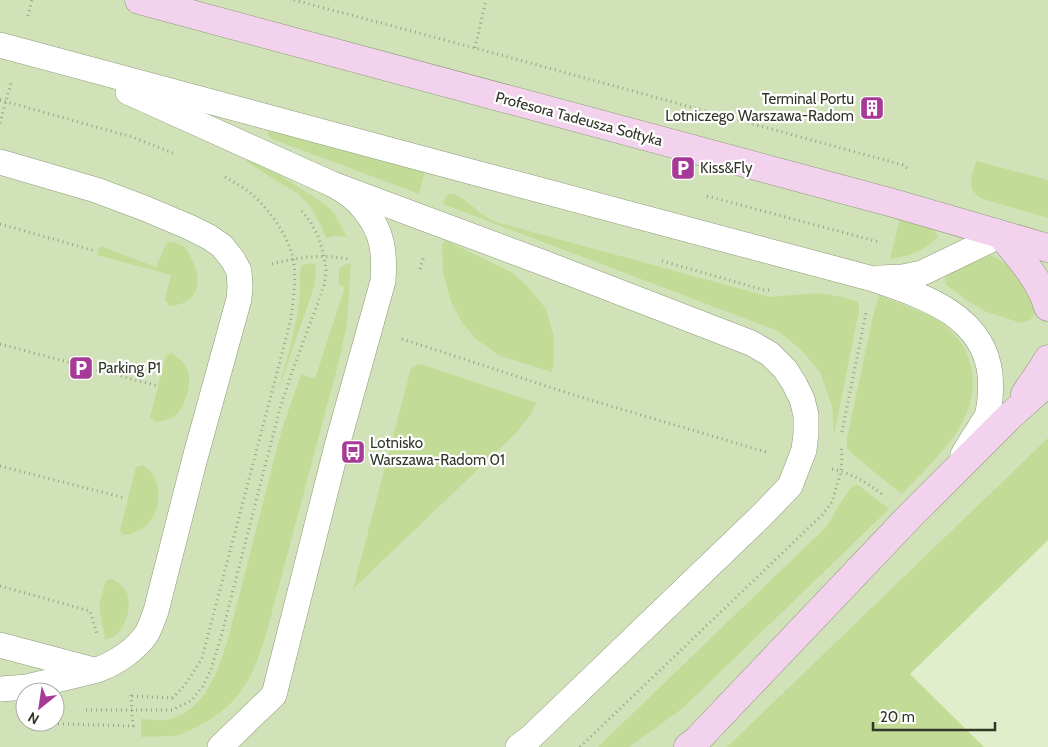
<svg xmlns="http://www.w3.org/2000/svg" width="1048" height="747" font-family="Cabin,sans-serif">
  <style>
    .built { fill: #d1e2b8; fill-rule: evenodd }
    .green { fill: #c2dc97 }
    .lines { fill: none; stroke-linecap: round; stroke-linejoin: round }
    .lane-casing { stroke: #8d9a79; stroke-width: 26 }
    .secondary-casing { stroke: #8d9a79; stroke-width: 29 }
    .path { stroke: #97a287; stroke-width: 3; stroke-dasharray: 1 4; stroke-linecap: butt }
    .lane { stroke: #fff; stroke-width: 25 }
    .secondary { stroke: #f3d2ee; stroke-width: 28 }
    .labels { text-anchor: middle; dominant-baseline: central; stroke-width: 4.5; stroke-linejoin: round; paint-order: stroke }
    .poi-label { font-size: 15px; fill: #313628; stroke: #fff; text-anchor: start }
    .street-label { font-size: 15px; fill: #313628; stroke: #fff }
  </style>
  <rect width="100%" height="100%" fill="#e0eecb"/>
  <path class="built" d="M0,0h1048v540l-214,207h-834zM25,692h30v30h-30z"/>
  <g class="green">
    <polygon points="271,131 425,172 419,194 272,139 266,133"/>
    <polygon points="247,159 272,170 325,204 334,213 347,237 335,236 326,238 320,224 312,209 299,194 275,180 246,161"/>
    <path d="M976,161l72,19v38l-66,-19c-17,-10 -10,-23 -6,-38z"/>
    <path d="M450,193c14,3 24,16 35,23 3,2 7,4 11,6l274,75 48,-4 25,4 13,4 3,3v6l-25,125 -2,-29 -12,-34 -20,-23 -22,-18 -335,-127 3,-8z"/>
    <path d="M900,218l34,11 4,8c-17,16 -26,18 -48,22z"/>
    <polygon points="445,240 513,273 530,289 546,309 554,337 554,360 552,372 500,356 476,339 462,323 451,302 443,271 442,246"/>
    <path d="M167,242c7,0 13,1 18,6 3,3 5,7 6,10 13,23 7,47 -22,48l-4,-6 6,-25 -74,-20 3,-9 56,21z"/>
    <polygon points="990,255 1002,261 1017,275 1033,300 1035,313 1030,320 1021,323 984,311 965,299 946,285 945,278 972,257"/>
    <path d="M315,263l1,10 -2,14 -35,101c8,-32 19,-64 21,-96 0,-9 -2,-20 2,-27z"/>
    <path d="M351,263l-4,60 -7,34 -72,270c-12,43 -25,77 -68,98 -6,3 -14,8 -21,10 -9,2 -28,1 -38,2v-18c8,0 16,2 24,1 39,-5 53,-50 63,-81l54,-210 19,-55 14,5 28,-86 1,-6 -5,-2v-16l5,-4z"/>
    <path d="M879,295c12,5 24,10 35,14 6,3 13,4 18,8 19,11 34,27 39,49 12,54 -36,93 -69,128l-50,-40 -5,-6v-10l26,-122z"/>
    <path d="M172,353c5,4 11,8 14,14 8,13 0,40 -12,50 -5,3 -13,4 -19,5l-5,-5 16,-62z"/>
    <polygon points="421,364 537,403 530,415 518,431 353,589 411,368 416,365"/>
    <polygon points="1048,438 1048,540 910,674 984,747 727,747"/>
    <path d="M143,465c23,14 20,54 -5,66 -5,2 -9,4 -15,4l-3,-5 16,-63z"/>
    <path d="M858,485l31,24 -206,199 -54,39h-31l227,-219c7,-9 22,-39 29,-42 1,-1 2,-1 4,-1z"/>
    <path d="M112,579c6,3 12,8 15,14 5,13 -1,36 -14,44 -2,1 -5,2 -8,3l-6,-35 7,-25z"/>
  </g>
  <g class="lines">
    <defs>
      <g id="lane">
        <path d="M0,45l446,120 427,114c49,17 110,35 117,95 1,14 1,28 -3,42 -2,4 -6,9 -8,13 -5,8 -11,17 -16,26"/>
        <path d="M128,92l204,92c7,4 14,8 20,13 4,3 8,7 11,11 20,23 22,44 20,73l-45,161 -64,253 -54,52"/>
        <path d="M0,162l96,28 48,18 45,19 20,10 13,9 11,14 6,11 1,16 -1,12 -44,159 -39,153c-3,8 -5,15 -9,22 -11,17 -31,30 -50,37l-70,17 -27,2"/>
        <polyline points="332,184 544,263 751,343 770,354 785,369 794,383 802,399 806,415 806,433 804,450 790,486 760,517 531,737 518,747"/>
        <polyline points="880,278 903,277 922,273 1001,235"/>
        <polyline points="0,645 94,670"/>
      </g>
      <g id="secondary">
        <polyline points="139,0 893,203 1048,248"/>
        <path d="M1001,235c18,22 39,44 47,72"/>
        <polyline points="1025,394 1042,369 1048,359"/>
        <polyline points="688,747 697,740 909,517 1010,416 1048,382"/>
      </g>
    </defs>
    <use href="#lane" class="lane-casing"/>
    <use href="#secondary" class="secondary-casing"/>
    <g class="path">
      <polyline points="294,0 475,48 903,165 908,169"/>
      <polyline points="28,16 32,0"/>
      <polyline points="475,48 486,0"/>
      <polyline points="0,100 132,137 173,153"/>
      <polyline points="0,123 11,83"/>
      <polyline points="707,196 879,242"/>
      <polyline points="0,224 95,251"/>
      <polyline points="662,261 764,290 772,290"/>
      <path d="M272,264c25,-7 51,-10 77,-5"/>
      <polyline points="420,269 424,256"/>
      <polyline points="402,339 577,396 766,452"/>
      <polyline points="0,344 158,386"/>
      <polyline points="842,432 866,313"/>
      <polyline points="0,466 125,498"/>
      <path d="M832,469c22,5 33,13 50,25"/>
      <polyline points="0,586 90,611 97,634"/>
      <path d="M132,696l40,2c13,-11 21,-25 30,-40l89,-339c2,-19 6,-42 2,-61 -6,-25 -27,-54 -48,-69 -8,-5 -15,-9 -23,-14"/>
      <polyline points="86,710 172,710 191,701 203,686 210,672 221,637 279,412 293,369 315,311 324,285 326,270 324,256 319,238 310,221 300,209"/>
      <polyline points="33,723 133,726 131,695"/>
      <polyline points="580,747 822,515 832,502 841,471 842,458 841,446"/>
    </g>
    <use href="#lane" class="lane"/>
    <use href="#secondary" class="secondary"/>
  </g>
  <defs>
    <symbol id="building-square" viewBox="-11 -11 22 22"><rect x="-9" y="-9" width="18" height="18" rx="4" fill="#a83a97" stroke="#fff"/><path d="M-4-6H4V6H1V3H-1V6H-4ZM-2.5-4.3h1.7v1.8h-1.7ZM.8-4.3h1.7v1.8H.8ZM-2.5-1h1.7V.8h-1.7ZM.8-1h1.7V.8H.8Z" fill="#fff"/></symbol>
    <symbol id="parking-square" viewBox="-11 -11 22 22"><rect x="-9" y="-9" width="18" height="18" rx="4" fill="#a83a97" stroke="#fff"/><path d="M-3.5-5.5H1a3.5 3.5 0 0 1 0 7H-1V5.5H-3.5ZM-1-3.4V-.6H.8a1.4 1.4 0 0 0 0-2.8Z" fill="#fff"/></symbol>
    <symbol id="bus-square" viewBox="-11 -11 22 22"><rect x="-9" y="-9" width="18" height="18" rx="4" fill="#a83a97" stroke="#fff"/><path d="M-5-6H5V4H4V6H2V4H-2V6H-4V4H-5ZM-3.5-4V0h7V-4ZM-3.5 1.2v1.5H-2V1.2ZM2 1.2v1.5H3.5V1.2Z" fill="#fff"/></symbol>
  </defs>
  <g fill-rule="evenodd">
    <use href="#building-square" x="858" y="94" width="28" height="28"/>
    <use href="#parking-square" x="669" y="154" width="28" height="28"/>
    <use href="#parking-square" x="67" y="354" width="28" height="28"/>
    <use href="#bus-square" x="339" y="438" width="28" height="28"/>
  </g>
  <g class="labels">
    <g class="poi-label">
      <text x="854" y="99" text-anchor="end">Terminal Portu<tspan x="854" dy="17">Lotniczego Warszawa-Radom</tspan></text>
      <text x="700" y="168">Kiss&amp;Fly</text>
      <text x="98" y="368">Parking P1</text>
      <text x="370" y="443">Lotnisko<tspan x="370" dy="17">Warszawa-Radom 01</tspan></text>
    </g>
    <g class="street-label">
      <text transform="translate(579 119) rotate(15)">Profesora Tadeusza Sołtyka</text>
    </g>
  </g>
  <g transform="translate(40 707) rotate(210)"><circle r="24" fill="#ffffff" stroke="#adafa9"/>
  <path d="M0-4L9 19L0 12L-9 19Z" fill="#a83a97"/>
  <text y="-8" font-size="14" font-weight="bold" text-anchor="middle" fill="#313628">N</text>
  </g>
  <path d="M873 722v8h122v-8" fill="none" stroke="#313628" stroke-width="2.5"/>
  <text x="880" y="722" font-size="15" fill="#313628" stroke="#ffffff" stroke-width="4" paint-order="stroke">20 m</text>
</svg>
